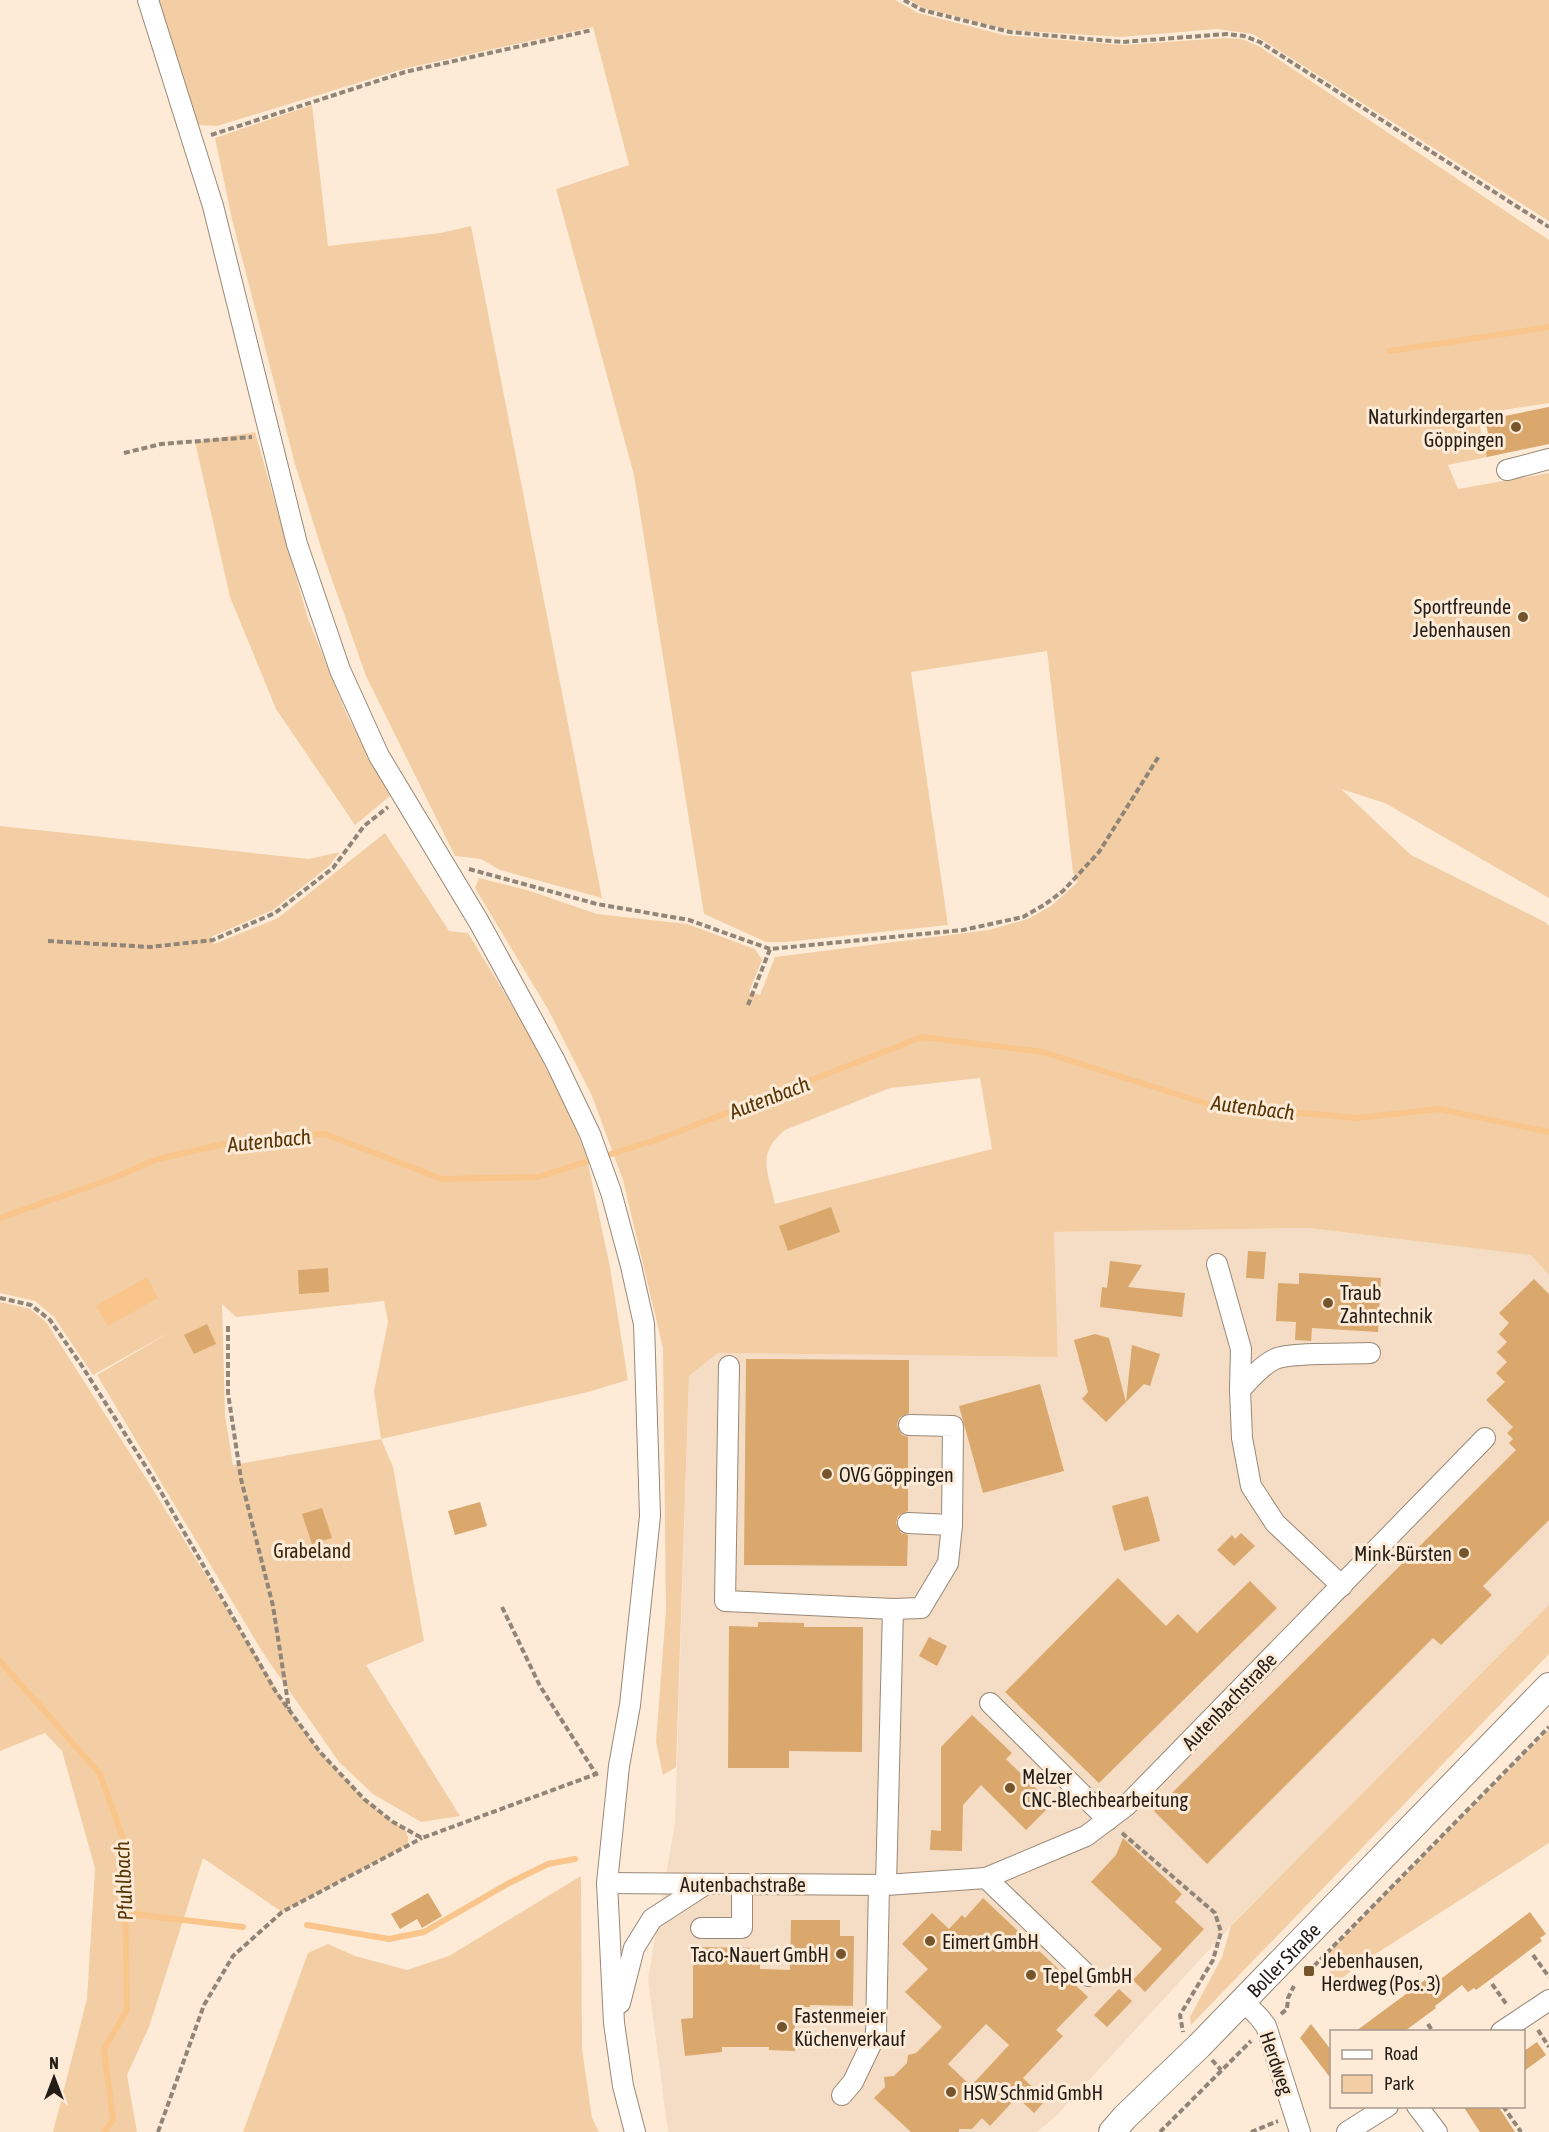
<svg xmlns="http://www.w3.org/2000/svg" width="1549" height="2132" font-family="'Asap Condensed',sans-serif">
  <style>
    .built { fill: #f4ddc4 }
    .green { fill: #f3cea5; fill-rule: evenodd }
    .water { fill: #f9c58a }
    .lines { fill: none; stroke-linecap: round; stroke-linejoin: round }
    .stream { stroke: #f9c58a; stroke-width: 6 }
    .building { fill: #daa76d; fill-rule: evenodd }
    .minor-casing { stroke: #987; stroke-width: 22 }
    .major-casing { stroke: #987; stroke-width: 28 }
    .path { stroke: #918578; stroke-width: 4; stroke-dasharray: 6 3; stroke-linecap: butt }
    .minor { stroke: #fff; stroke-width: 20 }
    .major { stroke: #fff; stroke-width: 26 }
    .poi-dot { fill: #77552c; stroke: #fdebd8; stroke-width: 2 }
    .labels { text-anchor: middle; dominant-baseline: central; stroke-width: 6; stroke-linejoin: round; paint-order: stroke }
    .poi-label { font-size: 20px; fill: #231d16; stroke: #fdebd8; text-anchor: start }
    .park-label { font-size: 20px; fill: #3a250b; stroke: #fdebd8 }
    .street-label { font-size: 20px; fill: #231d16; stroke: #fdebd8 }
    .water-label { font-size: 21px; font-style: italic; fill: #573505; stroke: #fdebd8 }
  </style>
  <rect width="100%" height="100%" fill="#fdebd8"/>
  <polygon class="built" points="1309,1228 1532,1255 1549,1275 1549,1611 1521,1642 1241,1915 1056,2116 1037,2132 668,2132 648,1979 675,1823 689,1376 718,1353 1058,1357 1054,1232"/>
  <g class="green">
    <path d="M156,0h739l23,13 86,22 120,10 100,-7 18,1 18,8 289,193v163l-72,11 10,43 -39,8 10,24 91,-16v425l-164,-95 -44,-14 70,66 134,67 4,4v349l-18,-20 -222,-27 -255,4 4,125 -340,-4 -29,23 -13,391 -13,8 -7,-33 10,-132 -3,-262 -40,-168 -31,-84 -43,-85 -74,-123 4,-10 48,12 70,24 90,10 68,25 7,11 -13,32 11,3 15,-38 214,-27 39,-11 23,-13 27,-24 -5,-10 -26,-221 -136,21 37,253 -162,17h-20l-62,-28 -70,-439 -78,-286 73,-24 -36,-138 -190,42 -186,57 -20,-1zM980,1078l12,71 -217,55c-7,-33 -19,-50 10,-74l105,-42z"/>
    <polygon points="910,0 1549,0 1549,221 1253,34 1217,29 1121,37 1010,30 923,8"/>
    <polygon points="312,105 328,246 441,233 471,226 602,898 500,870 481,859 455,856 366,676 324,557 295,464 232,219 215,138"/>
    <polygon points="255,432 308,619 347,715 390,796 355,825 276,709 230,597 195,442"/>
    <path d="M0,826l309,33 31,-7 -11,14 -56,44 -62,27 3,7 64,-26 107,-85 64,98 19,2 57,94 40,78 21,49 24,113 18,113 -40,12 -207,47 12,28 31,174 -58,24 94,151 -39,6 -48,-28 -34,-32 -76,-109 -166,-278 75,-44 -79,44 -39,-58 -19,-16 -35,-8zM384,1301l4,21 -14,69 7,48 -148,26 -8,-50 -3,-111 14,13z"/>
    <polygon points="0,1302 30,1309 46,1322 149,1483 290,1712 320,1752 364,1799 393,1822 405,1829 408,1837 408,1845 282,1912 203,1858 149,2027 127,2075 137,2132 53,2132 87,1999 95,1868 62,1751 45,1733 0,1751"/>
    <polygon points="1549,1605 1549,1654 1191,2025 1190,2017 1222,1957 1231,1926"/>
    <polygon points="1549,1730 1549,1843 1360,1964 1331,1987 1329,1952"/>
    <polygon points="581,1876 582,2049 592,2118 599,2132 243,2132 308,1953 328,1944 355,1956 407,1970 449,1956"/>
  </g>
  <polygon class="water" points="147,1277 158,1298 108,1326 96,1306"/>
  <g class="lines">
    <g class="stream">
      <polyline points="1390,351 1549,327"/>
      <polyline points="0,1218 108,1180 158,1159 241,1140 325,1134 442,1179 538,1177 662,1138 922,1037 1043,1052 1211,1105 1357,1118 1439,1109 1549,1132"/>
      <polyline points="0,1661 100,1774 124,1841 127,2010 104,2049 113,2120 104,2132"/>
      <polyline points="125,1913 243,1927"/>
      <polyline points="307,1925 389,1939 424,1932 509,1883 548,1864 575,1859"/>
    </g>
  </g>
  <g class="building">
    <polygon points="1549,407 1549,444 1487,457 1482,434 1488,433 1485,420"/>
    <polygon points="831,1207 840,1232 788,1251 779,1226"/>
    <polygon points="1248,1251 1266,1252 1264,1279 1246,1278"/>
    <polygon points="1110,1261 1142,1265 1128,1287 1185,1293 1182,1317 1100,1307 1102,1287 1107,1288"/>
    <polygon points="328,1268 329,1292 299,1294 298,1270"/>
    <polygon points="1299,1273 1381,1278 1378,1332 1312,1328 1311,1341 1295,1340 1296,1322 1276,1321 1278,1283 1299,1284"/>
    <polygon points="1534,1279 1549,1294 1549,1520 1483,1586 1492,1595 1441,1645 1433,1638 1207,1864 1154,1811 1516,1450 1509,1443 1513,1439 1507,1433 1513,1427 1486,1400 1505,1382 1496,1373 1507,1362 1497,1352 1507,1342 1499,1334 1509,1323 1499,1313"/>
    <polygon points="207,1324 216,1344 194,1354 184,1335"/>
    <polygon points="1095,1334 1109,1338 1126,1402 1106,1422 1082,1399 1088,1392 1074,1340"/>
    <polygon points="1132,1345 1160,1354 1150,1386 1144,1384 1126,1402"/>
    <polygon points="746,1359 909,1360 909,1413 899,1418 897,1425 902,1435 908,1437 908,1511 898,1516 896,1523 901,1533 908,1535 907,1566 744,1565"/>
    <polygon points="1040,1384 1064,1471 983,1493 959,1406"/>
    <polygon points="1148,1496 1160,1541 1124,1551 1112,1506"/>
    <polygon points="480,1502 487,1526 455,1535 448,1511"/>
    <polygon points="322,1508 332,1538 312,1544 302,1514"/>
    <polygon points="1241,1533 1255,1546 1234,1566 1217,1550 1232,1535 1235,1539"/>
    <polygon points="1118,1578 1166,1626 1178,1614 1197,1633 1250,1581 1277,1608 1099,1783 1005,1692"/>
    <polygon points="758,1622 804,1623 804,1627 863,1627 862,1752 789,1751 789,1768 728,1768 729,1626 758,1627"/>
    <polygon points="929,1637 947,1646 937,1666 919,1656"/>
    <polygon points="972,1715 1012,1753 1006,1759 1052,1804 1026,1830 981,1785 963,1805 962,1851 930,1850 931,1830 941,1831 941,1747"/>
    <polygon points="1123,1838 1182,1894 1175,1902 1204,1929 1145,1992 1133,1980 1162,1949 1091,1882 1116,1855"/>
    <polygon points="428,1893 442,1916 422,1928 417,1919 400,1929 391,1914"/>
    <path d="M983,1898l105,99 -32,33 7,6 -40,42 23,22 -12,13 -17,-16 -27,29 -8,-8 -10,11h-13v3h-48l-37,-34 11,-11 -1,-10 10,-1 13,-13 1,-8 8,-2 26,-26 -37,-35 23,-23 -26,-25 30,-31 17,16 13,-14 3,3zM986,2024l23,21 -38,41 -23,-22z"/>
    <polygon points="1530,1912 1546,1934 1540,1938 1542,1941 1476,1990 1474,1988 1468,1992 1462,1985 1435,2006 1436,2008 1405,2031 1356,2031 1425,1980 1430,1987"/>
    <polygon points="791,1920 840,1920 840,1936 854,1936 853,2006 810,2005 810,2007 795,2007 795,2051 769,2050 769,2047 722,2047 722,2052 685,2056 681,2019 693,2018 693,1947 760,1948 760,1969 790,1970"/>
    <polygon points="1119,1989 1132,2001 1107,2027 1094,2015"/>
    <polygon points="1311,2024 1332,2051 1332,2080 1300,2038"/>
    <polygon points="1537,2042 1546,2055 1524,2071 1524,2051"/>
    <polygon points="1463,2106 1498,2106 1515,2132 1480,2132"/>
  </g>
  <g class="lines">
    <defs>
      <g id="minor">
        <polyline points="148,0 213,206 297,544 340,670 379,756 479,922 555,1061 590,1134 611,1192 631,1266 644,1324 650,1516 630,1705 619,1766 607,1883 614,2023 623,2086 635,2132"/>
        <polyline points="1507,470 1549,459"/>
        <polyline points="1217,1264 1241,1349 1240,1390 1242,1438 1251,1486 1275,1523 1342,1586"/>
        <polyline points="729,1366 725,1601 893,1609"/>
        <path d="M1240,1390c10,-11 21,-24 35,-31 16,-7 74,-5 95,-6"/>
        <polyline points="908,1523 952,1525"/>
        <polyline points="990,1703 1108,1820"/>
        <polyline points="986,1878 1088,1976"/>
        <polyline points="607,1883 886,1885 986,1878 1086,1836 1126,1806 1485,1438"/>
        <polyline points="886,1885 893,1609 921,1608 948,1563 952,1525 953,1426 909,1425"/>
        <polyline points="701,1928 742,1928 742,1884"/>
        <polyline points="1243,2001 1259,2017 1266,2026 1300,2132"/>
        <polyline points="620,2003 634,1948 652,1919 706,1884"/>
        <polyline points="1501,2032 1549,2000"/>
        <polyline points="842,2095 853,2082 876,2034 879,1885"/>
        <polyline points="1417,2106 1437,2132"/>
        <polyline points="1347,2132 1388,2106"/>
      </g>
      <g id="major">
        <path id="s1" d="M1112,2132l13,-15 74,-71 350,-360"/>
      </g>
    </defs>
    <use href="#minor" class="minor-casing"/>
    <use href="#major" class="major-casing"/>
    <g class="path">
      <polyline points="904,0 922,10 1010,32 1122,42 1227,34 1244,36 1260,42 1549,227"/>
      <polyline points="211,135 405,72 592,30"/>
      <polyline points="124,453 161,444 252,437"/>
      <polyline points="469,869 597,904 689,920 770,949 963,930 1023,917 1044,905 1063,891 1099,852 1159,756"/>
      <polyline points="48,941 150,947 213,940 275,913 333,868 364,826 388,807"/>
      <polyline points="748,1005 770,949"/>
      <polyline points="0,1298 31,1305 50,1320 82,1366 153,1478 276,1692 320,1752 364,1799 393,1822 422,1838 599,1773"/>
      <polyline points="228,1326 228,1393 241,1479 273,1606 289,1709"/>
      <polyline points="502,1607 540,1686 596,1774"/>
      <polyline points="1122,1833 1215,1913 1221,1932 1213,1960 1180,2015 1183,2032"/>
      <polyline points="1533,1955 1549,1977"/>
      <polyline points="1314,1966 1549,1727"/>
      <polyline points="1492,1984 1507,2005"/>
      <polyline points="1281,2014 1287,2009 1288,1998 1294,1986"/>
      <polyline points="1428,2024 1433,2032"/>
      <polyline points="1538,2030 1549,2047"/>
      <polyline points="1212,2060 1221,2070"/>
      <polyline points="1503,2106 1521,2132"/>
      <polyline points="158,2132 204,2005 233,1956 282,1912 422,1838"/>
      <polyline points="1160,2132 1251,2041"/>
      <polyline points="1251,2132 1278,2121"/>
    </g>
    <use href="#minor" class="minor"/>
    <use href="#major" class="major"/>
  </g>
  <g class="poi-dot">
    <circle cx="1516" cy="427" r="6"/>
    <circle cx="1523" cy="617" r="6"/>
    <circle cx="1328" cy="1303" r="6"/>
    <circle cx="827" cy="1474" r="6"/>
    <circle cx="1464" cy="1553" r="6"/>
    <circle cx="1010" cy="1788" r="6"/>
    <circle cx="930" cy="1941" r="6"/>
    <circle cx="841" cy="1954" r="6"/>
    <rect x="1303" y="1965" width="12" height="12" rx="3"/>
    <circle cx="1031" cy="1975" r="6"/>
    <circle cx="782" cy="2027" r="6"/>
    <circle cx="951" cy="2092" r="6"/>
  </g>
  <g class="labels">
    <g class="poi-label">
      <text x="1504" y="416" text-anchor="end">Naturkindergarten<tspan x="1504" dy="23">Göppingen</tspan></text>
      <text x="1511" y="606" text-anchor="end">Sportfreunde<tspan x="1511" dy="23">Jebenhausen</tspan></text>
      <text x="1340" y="1292">Traub<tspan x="1340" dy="23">Zahntechnik</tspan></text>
      <text x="839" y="1474">OVG Göppingen</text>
      <text x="1452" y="1553" text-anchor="end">Mink-Bürsten</text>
      <text x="1022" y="1776">Melzer<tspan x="1022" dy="23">CNC-Blechbearbeitung</tspan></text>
      <text x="942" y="1941">Eimert GmbH</text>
      <text x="829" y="1954" text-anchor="end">Taco-Nauert GmbH</text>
      <text x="1321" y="1960">Jebenhausen,<tspan x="1321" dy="23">Herdweg (Pos. 3)</tspan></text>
      <text x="1043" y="1975">Tepel GmbH</text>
      <text x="794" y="2015">Fastenmeier<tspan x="794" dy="23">Küchenverkauf</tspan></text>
      <text x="963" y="2092">HSW Schmid GmbH</text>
    </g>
    <g class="park-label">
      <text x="312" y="1550">Grabeland</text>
    </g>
    <g class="street-label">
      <text transform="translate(1229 1701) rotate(-46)">Autenbachstraße</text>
      <text x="743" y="1884">Autenbachstraße</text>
      <text stroke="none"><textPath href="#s1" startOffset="243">Boller Straße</textPath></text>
      <text transform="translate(1277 2063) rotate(71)">Herdweg</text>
    </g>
    <g class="water-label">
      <text transform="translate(769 1097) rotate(-21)">Autenbach</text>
      <text transform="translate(1253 1107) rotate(7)">Autenbach</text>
      <text transform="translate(269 1140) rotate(-6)">Autenbach</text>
      <text transform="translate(123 1881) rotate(-93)">Pfuhlbach</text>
    </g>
  </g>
  <rect x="1330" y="2030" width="195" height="78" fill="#fdebd8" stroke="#a6998a" stroke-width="1.5"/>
  <rect x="1342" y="2050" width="30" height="9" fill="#ffffff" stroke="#a6998a" stroke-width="1.5"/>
  <text x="1384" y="2060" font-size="18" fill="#231d16">Road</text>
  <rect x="1342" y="2075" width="30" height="18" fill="#f3cea5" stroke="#a6998a" stroke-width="1.5"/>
  <text x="1384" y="2090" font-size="18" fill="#231d16">Park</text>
  <g transform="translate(54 2078)" stroke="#fdebd8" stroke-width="4.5" paint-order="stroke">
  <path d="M0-4.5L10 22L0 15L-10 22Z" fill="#231d16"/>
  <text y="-9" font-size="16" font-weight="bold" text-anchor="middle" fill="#231d16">N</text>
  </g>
</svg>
